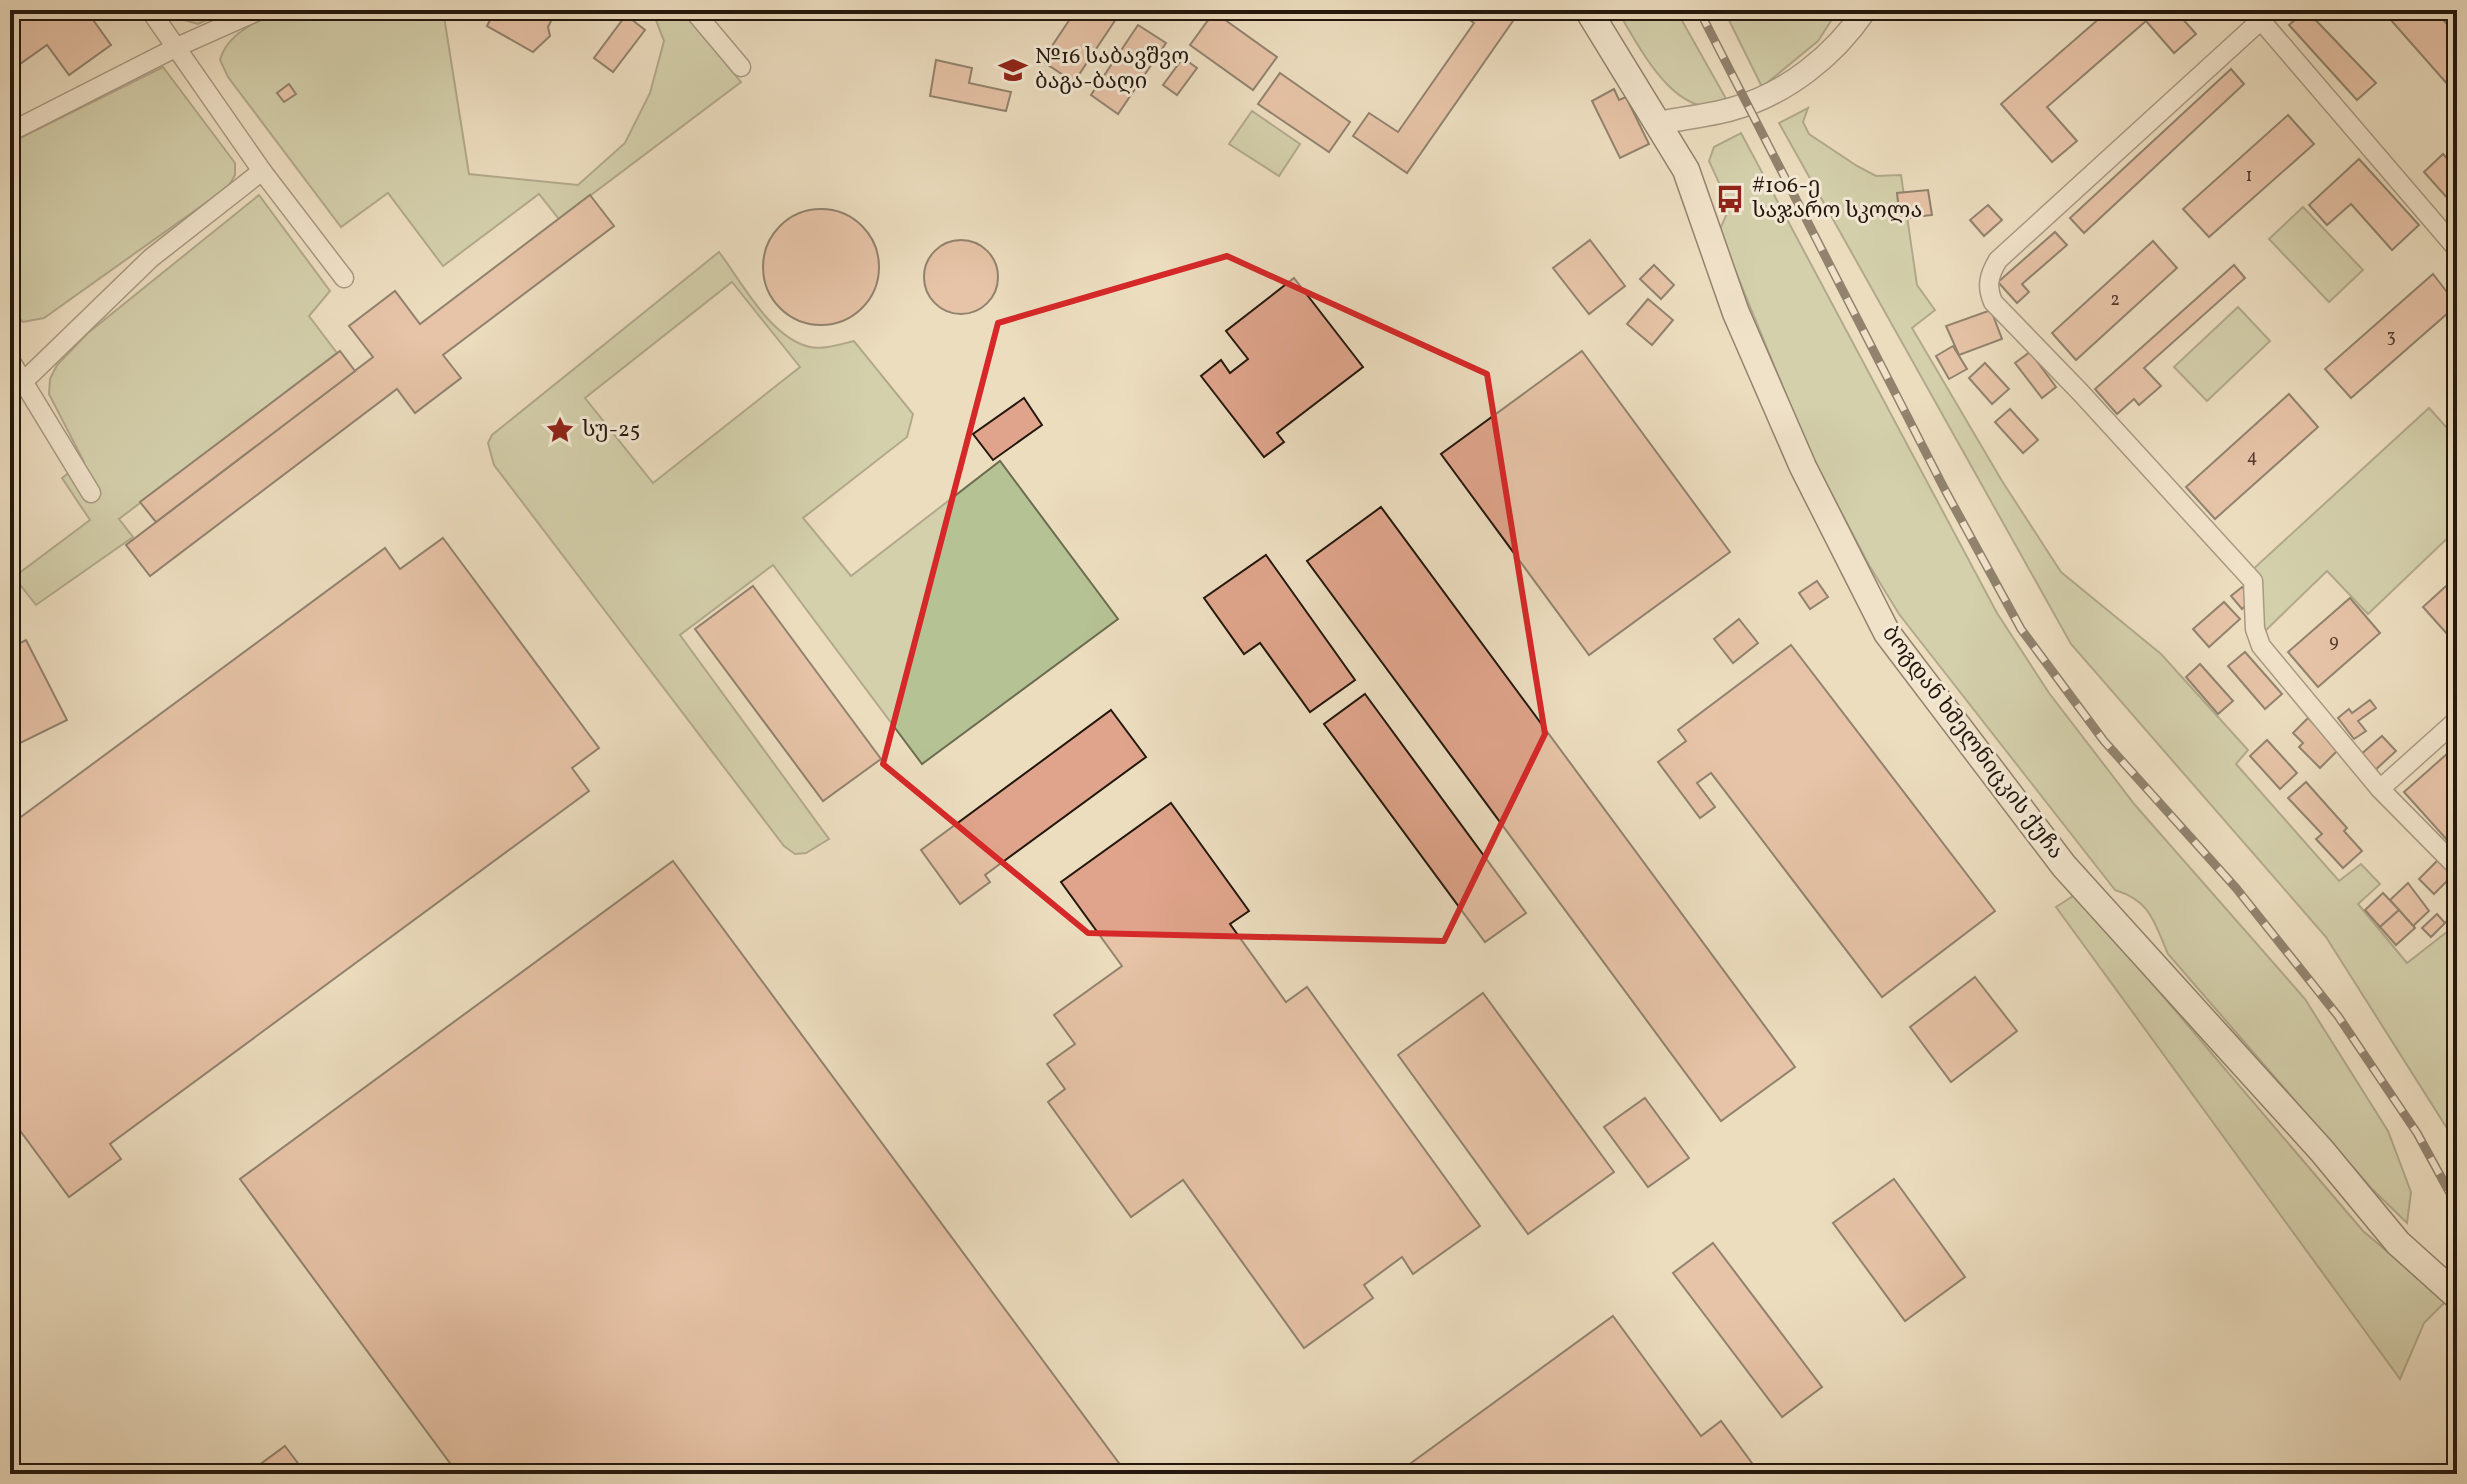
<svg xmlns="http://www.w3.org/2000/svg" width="2467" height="1484" font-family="Vollkorn,'Noto Serif Georgian',serif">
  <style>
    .green { fill: #b5c294; stroke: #6c6c50; stroke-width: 2; fill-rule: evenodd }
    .building { fill: #dfa48b; stroke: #23170d; stroke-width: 2 }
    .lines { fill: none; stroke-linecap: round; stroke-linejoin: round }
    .minor-casing { stroke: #55483a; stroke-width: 21 }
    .tertiary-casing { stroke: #55483a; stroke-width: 25 }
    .secondary-casing { stroke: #23170d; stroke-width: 29 }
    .minor { stroke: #f3e9d5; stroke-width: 18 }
    .tertiary { stroke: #f3e9d5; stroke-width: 22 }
    .secondary { stroke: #f3e9d5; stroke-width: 26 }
    .rail-casing { stroke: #23170d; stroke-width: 9 }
    .rail { stroke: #f3e9d5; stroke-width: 6; stroke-dasharray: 18; stroke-linecap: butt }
    .marked { fill: none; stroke: #d62828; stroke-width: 6; stroke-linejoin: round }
    .labels { text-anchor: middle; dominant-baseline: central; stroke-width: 6; stroke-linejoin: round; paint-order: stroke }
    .number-label { font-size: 18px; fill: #523a2c }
    .poi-label { font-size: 22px; fill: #23170d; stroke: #f3e9d5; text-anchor: start }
    .street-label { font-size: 22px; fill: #23170d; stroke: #f3e9d5 }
  </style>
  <rect width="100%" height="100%" fill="#ecddbf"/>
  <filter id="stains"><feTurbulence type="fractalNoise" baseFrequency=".0025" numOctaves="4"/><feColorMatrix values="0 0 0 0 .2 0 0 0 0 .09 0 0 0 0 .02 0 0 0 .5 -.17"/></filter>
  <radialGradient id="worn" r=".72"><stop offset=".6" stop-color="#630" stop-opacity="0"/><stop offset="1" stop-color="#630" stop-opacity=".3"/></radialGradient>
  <g class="green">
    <polygon points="168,10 229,10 198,24 174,17"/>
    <path d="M282,10h161l26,164 109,11 47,-42 25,-50 14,-52 -12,-31h30l59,72 -182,137 -20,-25 -96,72 -55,-73 -47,34 -113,-150 -8,-17c7,-27 39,-40 62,-50z"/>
    <path d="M1617,10h59l53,94c-54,19 -89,-57 -112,-94z"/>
    <polygon points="1724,10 1838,10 1818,41 1762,87"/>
    <polygon points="163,67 235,163 235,175 228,187 44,318 23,322 10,310 10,143"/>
    <polygon points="1808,108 1803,122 1809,134 1857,166 1876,176 1901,175 1917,285 1935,310 1912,328 2002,481 2061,572 2161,654 2248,750 2236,764 2339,881 2361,864 2380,884 2358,904 2407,963 2448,931 2457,941 2457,1144 2326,937 2071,644 1779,123"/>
    <polygon points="1252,111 1300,144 1279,176 1229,144"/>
    <path d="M1741,133l256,480 52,80 86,112 170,194 83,132 23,61 -4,31 -36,-35 -203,-234c-14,-32 -17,-53 -53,-64l-216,-276 -30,-49 -59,-112 -91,-222 11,-24 -21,-46 5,-14z"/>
    <polygon points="259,195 330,291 309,316 337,353 119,519 133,537 36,605 14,577 90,520 62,478 84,462 49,394 50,379 57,365 88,333"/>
    <polygon points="2303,207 2363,270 2329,302 2269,239"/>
    <path d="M719,252c23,30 51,86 91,95 13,3 31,-3 44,-6l59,73 -6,23 -104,81 48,58 149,-115 118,158 -196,145 -149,-199 -93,70 149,204 -23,14 -11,1 -11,-8 -290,-381 -6,-22 4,-8zM732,282l68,85 -147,116 -68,-85z"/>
    <polygon points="2238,307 2270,341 2207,401 2174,367"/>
    <polygon points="2429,408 2457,439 2457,529 2368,614 2327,571 2264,632 2250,572"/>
    <polygon points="2076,894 2363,1231 2446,1301 2424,1323 2400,1379 2056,907"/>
  </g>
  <g class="building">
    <polygon points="10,10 86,10 111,45 69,75 47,45 10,71"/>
    <polygon points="482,10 535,10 552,19 548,27 550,36 533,52 487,26 491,18"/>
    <polygon points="1076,10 1122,10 1074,82 1042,61"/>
    <polygon points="1455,10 1504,10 1515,18 1407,173 1353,136 1369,113 1398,132 1474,23"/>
    <polygon points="2109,10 2175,10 2196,34 2174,53 2146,21 2047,107 2077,141 2052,162 2001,104"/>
    <polygon points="2306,10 2376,83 2357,100 2289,25"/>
    <polygon points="2382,10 2434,10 2457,35 2457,95"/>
    <polygon points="1214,12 1277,57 1253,90 1190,45"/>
    <polygon points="626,15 645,30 613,72 594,58"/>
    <polygon points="1138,25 1166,43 1118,114 1091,95"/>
    <polygon points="1183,58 1197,68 1177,95 1163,85"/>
    <polygon points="936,60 972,68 969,83 1011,92 1006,111 930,96"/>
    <polygon points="2231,69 2244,84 2084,233 2070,218"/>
    <polygon points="1280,73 1350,122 1329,152 1258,104"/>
    <polygon points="289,84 296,94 284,102 277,93"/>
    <polygon points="1614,89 1619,100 1626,97 1649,144 1620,158 1592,101"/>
    <polygon points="2288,115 2314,144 2209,237 2183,209"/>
    <polygon points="2443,154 2457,169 2457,209 2424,172"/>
    <polygon points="2359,159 2419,225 2392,250 2351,204 2327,225 2309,205"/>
    <polygon points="1928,190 1932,215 1900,219 1897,193"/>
    <polygon points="590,195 614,226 443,355 461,378 415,413 397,389 150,576 126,545 373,357 349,326 395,291 420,324"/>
    <polygon points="1988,205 2002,220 1984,236 1970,220"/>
    <circle cx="821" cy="267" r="58"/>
    <polygon points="2055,232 2067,245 2022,284 2029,292 2017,303 1998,282"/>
    <circle cx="961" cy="277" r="37"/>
    <polygon points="1590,240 1625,286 1589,314 1553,268"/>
    <polygon points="2153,241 2177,268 2076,360 2052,333"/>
    <polygon points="1654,265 1674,285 1661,299 1640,279"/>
    <polygon points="2234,265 2245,278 2144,368 2161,386 2139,405 2134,399 2117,414 2095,389"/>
    <polygon points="2433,274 2457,305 2351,398 2325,369"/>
    <polygon points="1294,278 1363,367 1277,433 1284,442 1264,457 1201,376 1221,360 1230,373 1248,359 1226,331"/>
    <polygon points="1648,299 1673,320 1652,345 1627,324"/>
    <polygon points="1991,310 2002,339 1959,355 1946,326"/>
    <polygon points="1953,346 1967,369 1949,379 1936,356"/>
    <polygon points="340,351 355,371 156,522 140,502"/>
    <polygon points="1582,351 1730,552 1589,655 1441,454"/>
    <polygon points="2030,352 2056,387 2042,398 2015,363"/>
    <polygon points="1985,363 2009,389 1992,404 1969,378"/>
    <polygon points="2289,394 2318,427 2215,519 2186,487"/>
    <polygon points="1024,398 1042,425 993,460 973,434"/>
    <polygon points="2457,405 2457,424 2447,413"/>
    <polygon points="2010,409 2038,440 2023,453 1995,422"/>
    <polygon points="1381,507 1795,1067 1721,1121 1307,561"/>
    <polygon points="443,538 599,748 572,768 589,791 110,1144 121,1159 69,1197 10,1117 10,825 385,548 400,569"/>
    <polygon points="1266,555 1355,680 1310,712 1260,643 1244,654 1204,598"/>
    <polygon points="2457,576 2457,632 2454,629 2448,635 2423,607"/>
    <polygon points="1817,581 1828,597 1810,609 1799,593"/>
    <polygon points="753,586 881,759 823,801 695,629"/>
    <polygon points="2242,587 2253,599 2242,609 2231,596"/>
    <polygon points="2350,598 2380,633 2318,687 2288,652"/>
    <polygon points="2224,602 2240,619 2209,647 2193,629"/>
    <polygon points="1739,619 1758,643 1733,663 1714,639"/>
    <polygon points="26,640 67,720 10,748 10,648"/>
    <polygon points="1791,645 1995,911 1882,997 1711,773 1697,783 1715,807 1700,818 1658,762 1686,741 1678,730"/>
    <polygon points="2245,652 2282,694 2265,709 2228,666"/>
    <polygon points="2200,664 2233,701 2218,714 2186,677"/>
    <polygon points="1365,694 1526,913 1485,942 1324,724"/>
    <polygon points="2370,700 2376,708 2358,721 2366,731 2354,739 2338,718 2349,709 2352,713"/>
    <polygon points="1111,710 1146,757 985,875 990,882 960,904 921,850"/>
    <polygon points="2308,718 2339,749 2320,768 2299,747 2303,743 2293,733"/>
    <polygon points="2382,736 2396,751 2373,772 2359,756"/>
    <polygon points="2267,740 2297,773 2280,789 2250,756"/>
    <polygon points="2457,745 2457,851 2404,792"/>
    <polygon points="2306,782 2347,828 2344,831 2362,851 2343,868 2316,839 2322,834 2288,798"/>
    <polygon points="1171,803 1249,911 1230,924 1286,1002 1307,987 1480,1226 1413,1274 1402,1257 1364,1285 1373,1298 1304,1348 1183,1180 1131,1217 1048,1102 1065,1089 1047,1064 1075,1044 1054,1015 1122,966 1061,882"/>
    <polygon points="2440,858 2455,873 2434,894 2419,879"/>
    <polygon points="673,861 1127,1474 458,1474 240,1179"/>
    <polygon points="2408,883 2429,911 2413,926 2390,900"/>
    <polygon points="2383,893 2399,910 2380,927 2365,910"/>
    <polygon points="2399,910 2415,928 2396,945 2380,927"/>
    <polygon points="2457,912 2457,933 2446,922"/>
    <polygon points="2437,914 2445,923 2431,937 2422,928"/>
    <polygon points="1975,977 2017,1031 1951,1082 1910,1027"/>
    <polygon points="1483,993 1614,1172 1528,1234 1398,1055"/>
    <polygon points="1645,1098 1689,1158 1648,1187 1604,1127"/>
    <polygon points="1894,1179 1965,1277 1905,1321 1833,1223"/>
    <polygon points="1713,1243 1822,1387 1782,1417 1673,1273"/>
    <polygon points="1613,1316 1701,1436 1721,1421 1760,1474 1396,1474"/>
    <polygon points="285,1446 306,1474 247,1474"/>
  </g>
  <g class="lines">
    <defs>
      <g id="minor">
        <polyline points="150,10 262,171 344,278"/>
        <polyline points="693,10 741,67"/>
        <polyline points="2252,10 2457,249"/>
        <path d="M2272,10l-274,250c-9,15 -12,26 -5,42l88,91 172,188 2,48 6,17 119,143 77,78"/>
        <polyline points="10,132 177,47 260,10"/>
        <polyline points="10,360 91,493"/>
        <polyline points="24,381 151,258 262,171"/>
        <polyline points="2380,789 2457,720"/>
      </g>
      <path id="tertiary" d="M1658,123c24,-5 50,-7 74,-14 54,-15 102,-53 133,-99"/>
      <polyline id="secondary" points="1588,10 1686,170 1736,313 1803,467 1887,633 2064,866 2322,1151 2398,1243 2457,1296"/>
    </defs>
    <use href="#minor" class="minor-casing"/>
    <use href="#tertiary" class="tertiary-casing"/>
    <use href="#secondary" class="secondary-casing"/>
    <use href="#minor" class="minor"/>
    <use href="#tertiary" class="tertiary"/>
    <use href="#secondary" class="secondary"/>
    <defs>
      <polyline id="rail" points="1699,10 1945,490 2021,629 2104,741 2236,888 2338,1016 2417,1133 2457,1206"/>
    </defs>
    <use href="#rail" class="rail-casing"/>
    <use href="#rail" class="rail"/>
  </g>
  <path d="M0 0H2467V1484H0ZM1227,256l260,118 58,360 -101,207 -356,-8 -205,-169 115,-441z" fill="#ecddbf" fill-opacity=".55" fill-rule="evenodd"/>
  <path class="marked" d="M1227,256l260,118 58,360 -101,207 -356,-8 -205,-169 115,-441z"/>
  <defs>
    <symbol id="school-bare" viewBox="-9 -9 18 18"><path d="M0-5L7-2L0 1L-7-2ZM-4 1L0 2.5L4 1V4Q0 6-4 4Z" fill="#8f2418" stroke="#f3e9d5" stroke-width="2.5" paint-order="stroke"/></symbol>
    <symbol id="bus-bare" viewBox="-9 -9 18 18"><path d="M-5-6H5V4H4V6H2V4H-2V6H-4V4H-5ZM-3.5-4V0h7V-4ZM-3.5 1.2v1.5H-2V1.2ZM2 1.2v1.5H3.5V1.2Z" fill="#8f2418" stroke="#f3e9d5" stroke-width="2.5" paint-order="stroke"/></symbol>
    <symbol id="sight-bare" viewBox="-9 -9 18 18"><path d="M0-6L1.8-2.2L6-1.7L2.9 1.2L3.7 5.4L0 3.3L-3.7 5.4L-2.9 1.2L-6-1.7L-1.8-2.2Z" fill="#8f2418" stroke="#f3e9d5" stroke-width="2.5" paint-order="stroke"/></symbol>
  </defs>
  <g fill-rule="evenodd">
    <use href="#school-bare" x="993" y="50" width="40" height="40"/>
    <use href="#bus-bare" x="1710" y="179" width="40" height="40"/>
    <use href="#sight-bare" x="540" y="410" width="40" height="40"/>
  </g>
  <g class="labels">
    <g class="number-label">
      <text x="2249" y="176">1</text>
      <text x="2115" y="300">2</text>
      <text x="2391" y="337">3</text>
      <text x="2252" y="457">4</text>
      <text x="2334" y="642">9</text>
    </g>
    <g class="poi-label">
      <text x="1035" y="57">№16 საბავშვო<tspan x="1035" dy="25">ბაგა-ბაღი</tspan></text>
      <text x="1752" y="186">#106-ე<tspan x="1752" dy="25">საჯარო სკოლა</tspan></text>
      <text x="582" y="430">სუ-25</text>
    </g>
    <g class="street-label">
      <text transform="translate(1972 743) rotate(53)">ბოგდან ხმელნიცკის ქუჩა</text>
    </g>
  </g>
  <rect width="2467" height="1484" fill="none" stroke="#ecddbf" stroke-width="40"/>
  <rect x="12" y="12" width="2443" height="1460" fill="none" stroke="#23170d" stroke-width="4"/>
  <rect x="20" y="20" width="2427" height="1444" fill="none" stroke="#23170d" stroke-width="2"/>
  <rect width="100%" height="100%" filter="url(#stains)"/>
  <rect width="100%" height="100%" fill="url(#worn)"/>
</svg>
